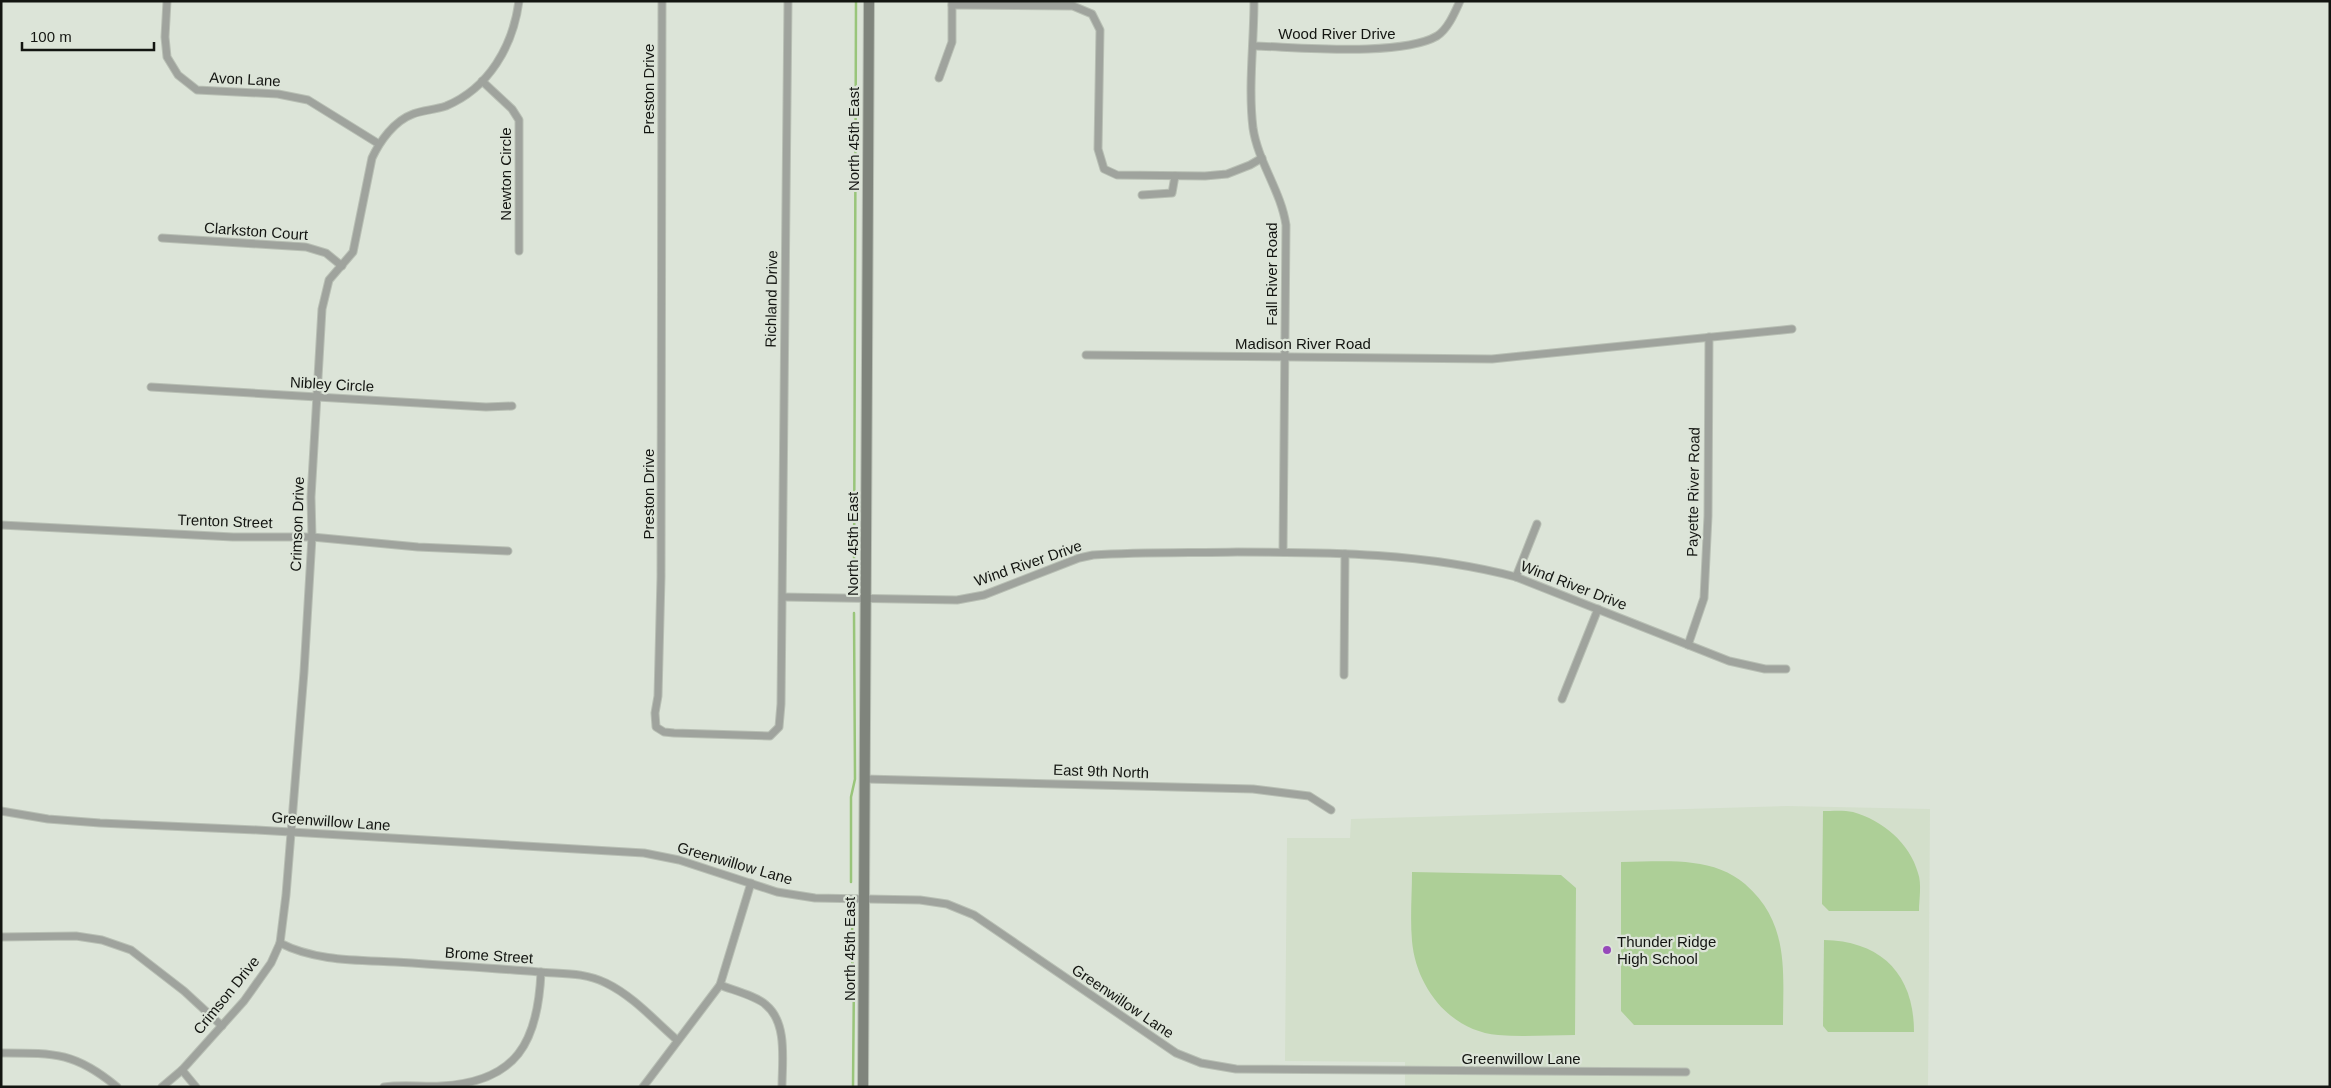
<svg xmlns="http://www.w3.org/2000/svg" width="2331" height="1088" font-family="Helvetica,sans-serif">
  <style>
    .built { fill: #d3dfcb }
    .park { fill: #adcf97 }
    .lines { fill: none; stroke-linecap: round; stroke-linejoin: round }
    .stream { stroke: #99c57a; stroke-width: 2.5 }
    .minor-casing { stroke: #b8bfb4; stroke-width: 9 }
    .secondary-casing { stroke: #b8bfb4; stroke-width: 12 }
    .minor { stroke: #9fa39d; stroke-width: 7 }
    .secondary { stroke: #7f847c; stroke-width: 10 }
    .poi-dot { fill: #9649ba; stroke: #dce4d8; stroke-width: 2 }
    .labels { text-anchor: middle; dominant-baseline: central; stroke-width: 4.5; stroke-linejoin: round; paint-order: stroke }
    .street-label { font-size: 15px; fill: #131511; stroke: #dce4d8 }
    .poi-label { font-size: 15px; fill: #131511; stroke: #dce4d8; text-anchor: start }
  </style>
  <rect width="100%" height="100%" fill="#dce4d8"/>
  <polygon class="built" points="1787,806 1930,809 1928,1087 1405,1087 1405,1062 1285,1061 1287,838 1350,838 1351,819"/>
  <g class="park">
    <path d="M1823,811c9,0 21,-1 30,1 29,8 57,31 65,61 4,11 1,27 1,38h-90l-7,-7z"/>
    <path d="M1621,862c24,0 49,-2 72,1 19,2 38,9 52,21 45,39 38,88 38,141h-149l-13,-14z"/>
    <path d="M1412,872l149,3 15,13 -1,147c-26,0 -52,2 -77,0 -48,-4 -82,-48 -86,-94 -2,-23 0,-47 0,-69z"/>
    <path d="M1824,940c57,1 90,34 90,92h-86l-5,-6z"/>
  </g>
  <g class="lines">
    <g class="stream">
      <polyline points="854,585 856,1"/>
      <polyline points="851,882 851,797 855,779 854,613"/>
      <polyline points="853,912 851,952 854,975 853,1087"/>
    </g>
    <defs>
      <g id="minor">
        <polyline points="167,1 165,37 167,57 178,75 197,90 278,94 308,100 379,144"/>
        <polyline points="662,1 661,577 658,696 655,713 656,727 664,732 674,733 770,736 779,727 781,704 788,1"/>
        <path d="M1254,1c0,42 -6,86 -1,127 5,34 28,63 33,97l-3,327"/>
        <polyline points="952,5 1073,6 1092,14 1100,30 1098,149 1104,169 1117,175 1205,176 1227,174 1250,165 1262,158"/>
        <path d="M1254,46c43,1 147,11 183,-10 11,-7 18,-24 23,-35"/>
        <polyline points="939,78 952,42 952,1"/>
        <polyline points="482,81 512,109 519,120 519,251"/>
        <polyline points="1142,195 1172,193 1175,176"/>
        <polyline points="162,238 306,247 326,253 342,266"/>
        <polyline points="1086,355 1492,359 1792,329"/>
        <polyline points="151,387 486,407 512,406"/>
        <polyline points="1,525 233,537 312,537 418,547 508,551"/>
        <polyline points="1516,577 1537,524"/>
        <path d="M783,597l174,3 27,-5 95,-37 14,-3c48,-3 96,-2 144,-3 93,0 189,1 279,25l213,84 36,8h21"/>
        <polyline points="1688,645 1704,598 1708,516 1709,337"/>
        <polyline points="1344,675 1345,554"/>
        <polyline points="1562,699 1598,609"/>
        <polyline points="865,779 1253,789 1309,796 1331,810"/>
        <polyline points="1,811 48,819 100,823 257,830 644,853 679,860 777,892 815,898 920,900 947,904 974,915 1176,1053 1201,1063 1236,1069 1686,1072"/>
        <polyline points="1,937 76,936 102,940 131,950 184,991 222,1026"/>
        <path d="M280,943c35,18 76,17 115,19 48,3 96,6 144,10 23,2 45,0 67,11 27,13 49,38 71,57"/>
        <path d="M720,985c12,5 37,11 46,20 22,18 16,57 16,82"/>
        <path d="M1,1053c53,0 74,-1 116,34"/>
        <polyline points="182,1070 196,1087"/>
        <path d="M162,1087l20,-17 62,-69 27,-38 9,-20 6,-48 18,-223 8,-135 -1,-40 11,-188 7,-29 24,-28 19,-94c8,-17 22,-37 41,-44 10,-4 22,-4 33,-8 43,-18 67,-60 73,-105"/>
        <path d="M384,1087c19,-3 38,0 57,-1 76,-4 97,-44 100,-114"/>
        <polyline points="643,1087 720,985 751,883"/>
      </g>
      <polyline id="secondary" points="863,1087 869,1"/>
    </defs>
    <use href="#minor" class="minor-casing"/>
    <use href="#secondary" class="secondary-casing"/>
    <use href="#minor" class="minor"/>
    <use href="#secondary" class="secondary"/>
  </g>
  <circle class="poi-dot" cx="1607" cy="950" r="5"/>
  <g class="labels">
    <g class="street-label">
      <text x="1337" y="33">Wood River Drive</text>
      <text transform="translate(245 79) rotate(3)">Avon Lane</text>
      <text transform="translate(648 89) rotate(-90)">Preston Drive</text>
      <text transform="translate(853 139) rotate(-90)">North 45th East</text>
      <text transform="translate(505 174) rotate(-90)">Newton Circle</text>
      <text transform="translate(256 231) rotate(4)">Clarkston Court</text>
      <text transform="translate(1271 274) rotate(-90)">Fall River Road</text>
      <text transform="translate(771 299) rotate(-89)">Richland Drive</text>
      <text x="1303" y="343">Madison River Road</text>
      <text transform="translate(332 384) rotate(3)">Nibley Circle</text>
      <text transform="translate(1693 492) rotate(-89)">Payette River Road</text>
      <text transform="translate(648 494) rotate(-90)">Preston Drive</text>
      <text transform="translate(225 521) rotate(2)">Trenton Street</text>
      <text transform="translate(297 524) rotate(-88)">Crimson Drive</text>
      <text transform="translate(852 544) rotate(-90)">North 45th East</text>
      <text transform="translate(1028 563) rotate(-19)">Wind River Drive</text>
      <text transform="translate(1574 585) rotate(21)">Wind River Drive</text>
      <text transform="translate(1101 771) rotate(2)">East 9th North</text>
      <text transform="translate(331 821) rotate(4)">Greenwillow Lane</text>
      <text transform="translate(735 863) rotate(16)">Greenwillow Lane</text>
      <text transform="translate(849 949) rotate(-90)">North 45th East</text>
      <text transform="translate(489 955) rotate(4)">Brome Street</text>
      <text transform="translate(226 995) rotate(-51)">Crimson Drive</text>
      <text transform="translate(1123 1001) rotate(34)">Greenwillow Lane</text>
      <text x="1521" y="1058">Greenwillow Lane</text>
    </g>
    <g class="poi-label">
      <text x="1617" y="941">Thunder Ridge<tspan x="1617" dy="17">High School</tspan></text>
    </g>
  </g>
  <rect width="2331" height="1088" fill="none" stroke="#131511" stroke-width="5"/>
  <path d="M22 42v8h132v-8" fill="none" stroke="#131511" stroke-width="2.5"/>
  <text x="30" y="42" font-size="15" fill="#131511" stroke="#dce4d8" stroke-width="4" paint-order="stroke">100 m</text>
</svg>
